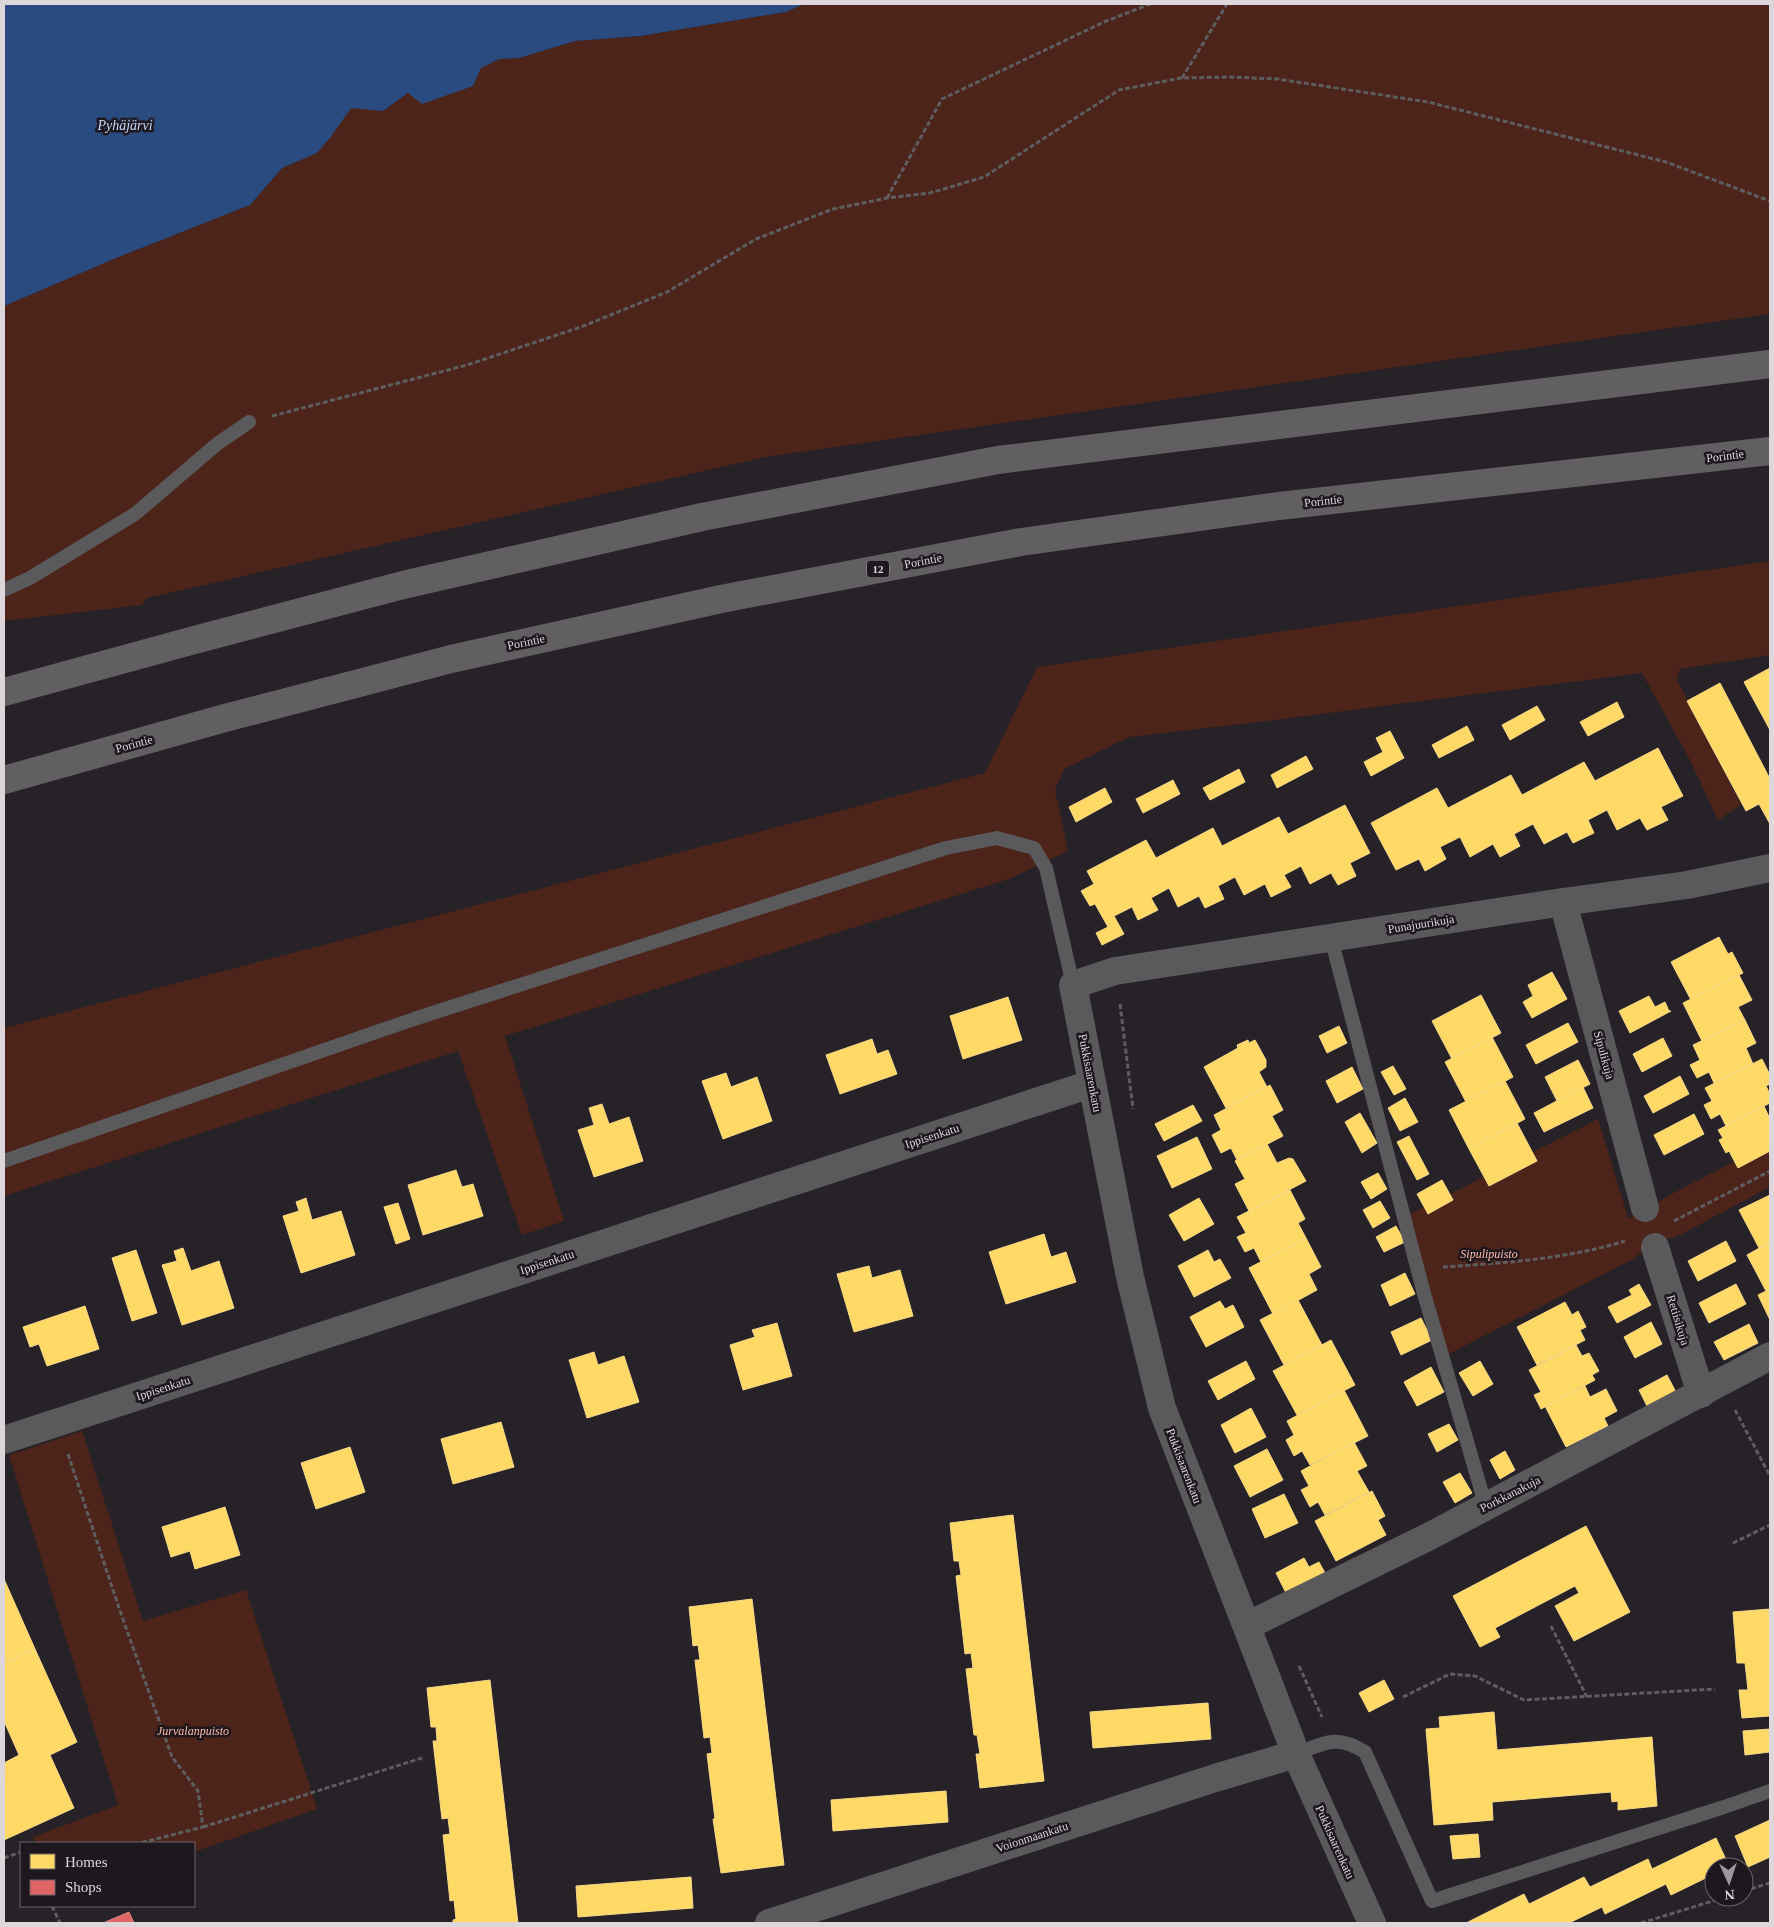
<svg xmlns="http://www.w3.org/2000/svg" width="1774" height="1927" font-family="'Times New Roman',serif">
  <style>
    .green { fill: #4c2419 }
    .water { fill: #294b80 }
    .homes { fill: #ffd966; stroke: #f5d889 }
    .shops { fill: #e06666; stroke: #df8889 }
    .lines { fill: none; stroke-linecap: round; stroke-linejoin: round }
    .path { stroke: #5e5d5f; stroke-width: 3; stroke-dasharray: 5 2.5; stroke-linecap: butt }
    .service { stroke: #5a595c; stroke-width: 14 }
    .minor { stroke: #5a595c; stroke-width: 28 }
    .motorway { stroke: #625f63; stroke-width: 28 }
    .labels { text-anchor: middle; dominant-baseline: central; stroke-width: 5; stroke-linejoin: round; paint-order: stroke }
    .shield { fill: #1f171e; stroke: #a49da3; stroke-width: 1 }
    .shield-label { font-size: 11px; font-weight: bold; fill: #ddd7dc }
    .street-label { font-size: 12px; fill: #ddd7dc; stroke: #1f171e }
    .park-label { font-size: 12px; font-style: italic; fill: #ffbca9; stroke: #1f171e }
    .water-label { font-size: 14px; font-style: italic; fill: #c3dafd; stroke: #1f171e }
  </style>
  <rect width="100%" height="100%" fill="#272227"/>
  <g class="green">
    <polygon points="804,4 1770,4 1770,314 765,457 147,598 142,605 4,621 4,306 116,258 250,205 282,168 317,153 330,138 351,107 383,111 408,92 473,86 481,68 499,59 519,58 575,41 640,36 786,12"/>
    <polygon points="1770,561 1770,655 1680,669 1677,680 1741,805 1718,820 1690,760 1642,673 1250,723 1129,737 1064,769 1055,790 1068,851 1009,879 505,1036 564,1221 522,1235 458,1051 4,1196 4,1028 985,773 1037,667"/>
    <polygon points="1598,1119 1628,1218 1647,1213 1664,1198 1770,1143 1770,1187 1676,1237 1654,1242 1633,1259 1443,1357 1405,1217"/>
    <polygon points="82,1431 143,1621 246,1590 317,1809 194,1852 194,1843 36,1843 33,1837 118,1805 9,1455"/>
  </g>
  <polygon class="water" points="4,4 804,4 786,12 640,36 575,41 519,58 499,59 481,68 473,86 422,104 408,93 383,111 351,108 330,138 317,153 282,168 250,205 116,258 4,306"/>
  <g class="homes">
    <polygon points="1770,668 1770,730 1744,682"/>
    <polygon points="1720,683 1770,779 1770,824 1759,804 1746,811 1687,701"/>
    <polygon points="1617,702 1624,717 1588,736 1580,722"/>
    <polygon points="1537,706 1545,720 1510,740 1502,725"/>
    <polygon points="1467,726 1474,740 1439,758 1432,745"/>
    <polygon points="1390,731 1404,758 1371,776 1364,762 1383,752 1376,738"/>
    <polygon points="1658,748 1683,796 1661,807 1668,820 1647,830 1640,818 1617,830 1607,810 1588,820 1594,833 1573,843 1567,832 1544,844 1533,824 1514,834 1520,846 1500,857 1493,844 1470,857 1460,837 1440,847 1446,859 1425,871 1419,859 1396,870 1371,823 1437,788 1448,808 1511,775 1522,795 1584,762 1595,781"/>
    <polygon points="1306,756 1313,769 1277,788 1271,775"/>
    <polygon points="1239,769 1245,782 1210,800 1203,788"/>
    <polygon points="1173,780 1180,794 1143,813 1136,799"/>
    <polygon points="1105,788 1112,802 1076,822 1069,807"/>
    <polygon points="1345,805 1370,853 1350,863 1356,876 1338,885 1331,873 1310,884 1301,866 1284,875 1291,887 1271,897 1265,884 1244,895 1235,877 1218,886 1224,899 1205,908 1199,896 1178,907 1169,888 1151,898 1158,910 1138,920 1132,907 1114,916 1124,934 1102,945 1096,933 1108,927 1095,904 1090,906 1081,891 1094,884 1087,871 1146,840 1156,858 1213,828 1222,846 1279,817 1288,834"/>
    <polygon points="1719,937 1728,954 1732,952 1743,973 1691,1000 1671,962"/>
    <polygon points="1552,972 1567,999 1532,1018 1523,1002 1533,996 1528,985"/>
    <polygon points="1739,975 1752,1000 1738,1007 1745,1020 1702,1041 1683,1003"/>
    <polygon points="1481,995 1501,1033 1452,1059 1432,1021"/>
    <polygon points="1649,996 1655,1007 1665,1002 1669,1011 1671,1011 1630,1033 1619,1011"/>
    <polygon points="1008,997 1022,1040 963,1059 950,1016"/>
    <polygon points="1745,1020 1756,1043 1746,1048 1753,1064 1714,1083 1709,1072 1697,1078 1690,1065 1700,1060 1693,1045"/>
    <polygon points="1568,1023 1578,1042 1536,1064 1526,1045"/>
    <polygon points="1339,1026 1347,1043 1327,1053 1319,1036"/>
    <polygon points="1492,1037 1513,1077 1466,1102 1445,1062"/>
    <polygon points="1663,1038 1672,1056 1642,1072 1633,1054"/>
    <polygon points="872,1039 877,1054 888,1050 897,1074 840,1094 826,1055"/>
    <polygon points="1248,1040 1249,1043 1255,1040 1266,1060 1266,1067 1259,1072 1267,1087 1226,1108 1204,1067 1238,1048 1237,1045"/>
    <polygon points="1762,1059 1770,1075 1770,1084 1766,1086 1770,1094 1770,1103 1726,1126 1720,1114 1711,1119 1704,1105 1712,1101 1705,1088"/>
    <polygon points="1578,1060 1590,1084 1557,1101 1545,1077"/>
    <polygon points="1393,1066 1406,1089 1394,1095 1381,1072"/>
    <polygon points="1352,1067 1363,1089 1337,1103 1326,1081"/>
    <polygon points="726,1073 731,1087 757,1077 772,1121 723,1139 702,1081"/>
    <polygon points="1680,1076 1689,1094 1653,1113 1644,1096"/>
    <polygon points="1505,1081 1525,1119 1469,1149 1449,1110"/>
    <polygon points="1270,1085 1283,1110 1272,1116 1283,1136 1237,1160 1231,1148 1221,1153 1212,1135 1221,1130 1214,1115"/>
    <polygon points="1583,1087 1593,1108 1544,1132 1534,1113"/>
    <polygon points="1405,1098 1418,1122 1400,1131 1388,1108"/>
    <polygon points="602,1104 609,1124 629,1117 643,1161 594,1177 578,1130 594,1125 589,1108"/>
    <polygon points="1193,1105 1202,1121 1164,1141 1155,1124"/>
    <polygon points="1764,1106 1770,1119 1770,1151 1738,1168 1729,1151 1726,1153 1719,1140 1723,1138 1718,1130"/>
    <polygon points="1360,1113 1377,1143 1362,1153 1345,1122"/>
    <polygon points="1694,1114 1704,1134 1664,1155 1654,1135"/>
    <polygon points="1517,1123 1537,1161 1489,1186 1469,1149"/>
    <polygon points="1409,1136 1429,1174 1417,1180 1397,1142"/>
    <polygon points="1197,1137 1212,1169 1172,1188 1157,1156"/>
    <polygon points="1267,1144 1277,1163 1289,1158 1293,1159 1306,1181 1249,1211 1235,1184 1245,1179 1235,1161"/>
    <polygon points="456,1170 462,1187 473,1184 483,1216 423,1235 408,1185"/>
    <polygon points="1378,1173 1387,1189 1371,1199 1361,1182"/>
    <polygon points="1442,1180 1453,1200 1428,1214 1417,1194"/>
    <polygon points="1290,1190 1305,1219 1298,1223 1306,1238 1261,1262 1254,1248 1245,1252 1237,1237 1246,1233 1237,1217"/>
    <polygon points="1770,1195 1770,1242 1759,1248 1739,1210"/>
    <polygon points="306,1198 312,1220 341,1211 355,1255 301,1273 283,1216 299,1211 296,1202"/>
    <polygon points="1199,1198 1214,1224 1184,1241 1169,1215"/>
    <polygon points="1380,1201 1390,1218 1373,1228 1363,1210"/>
    <polygon points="398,1203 410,1239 396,1244 384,1207"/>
    <polygon points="1396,1226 1405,1242 1384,1252 1376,1237"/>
    <polygon points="1044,1234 1051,1257 1066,1252 1076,1282 1006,1304 989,1252"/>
    <polygon points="1306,1238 1321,1267 1309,1274 1317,1290 1273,1314 1249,1268"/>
    <polygon points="1726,1241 1736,1261 1698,1281 1688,1261"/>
    <polygon points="1770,1242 1770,1289 1766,1291 1747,1255"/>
    <polygon points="183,1248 191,1271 219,1261 234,1308 182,1325 162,1265 177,1261 174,1251"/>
    <polygon points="136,1250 157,1313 132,1321 112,1258"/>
    <polygon points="1208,1250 1214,1262 1220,1259 1231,1278 1194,1297 1178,1266"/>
    <polygon points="869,1266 872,1278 900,1270 913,1316 854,1332 837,1274"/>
    <polygon points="1405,1273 1415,1294 1390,1306 1381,1285"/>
    <polygon points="1639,1284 1651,1305 1617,1323 1608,1307 1632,1295 1629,1290"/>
    <polygon points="1736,1284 1746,1304 1709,1323 1699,1303"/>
    <polygon points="1770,1289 1770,1320 1758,1295"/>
    <polygon points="1298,1300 1322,1345 1284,1365 1260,1320"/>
    <polygon points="1220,1301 1225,1309 1233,1305 1244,1327 1206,1347 1190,1317"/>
    <polygon points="1565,1302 1572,1315 1578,1311 1586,1327 1580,1330 1585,1340 1537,1365 1517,1327"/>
    <polygon points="85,1306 99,1349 47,1366 39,1344 30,1347 23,1327"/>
    <polygon points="1421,1318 1432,1340 1401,1355 1391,1332"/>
    <polygon points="1651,1322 1662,1344 1635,1358 1624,1337"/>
    <polygon points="777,1323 792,1376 743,1390 730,1345 755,1337 752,1330"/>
    <polygon points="1749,1324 1758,1343 1724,1360 1714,1342"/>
    <polygon points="1331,1340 1355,1385 1297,1415 1273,1371"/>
    <polygon points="1576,1345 1582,1356 1589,1353 1599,1371 1592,1375 1595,1380 1541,1409 1534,1395 1541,1392 1529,1370"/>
    <polygon points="594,1352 598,1365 624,1356 639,1402 587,1418 569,1360"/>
    <polygon points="1246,1361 1255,1379 1218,1400 1208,1381"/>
    <polygon points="1480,1361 1493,1384 1473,1396 1459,1373"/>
    <polygon points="1431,1367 1444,1392 1417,1406 1404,1382"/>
    <polygon points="1667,1375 1677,1394 1648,1408 1639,1390"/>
    <polygon points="1585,1386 1590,1397 1606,1389 1617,1411 1604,1418 1608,1426 1566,1447 1545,1406"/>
    <polygon points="1344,1390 1368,1436 1310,1465 1302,1451 1294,1456 1286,1440 1294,1435 1287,1421"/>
    <polygon points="1251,1408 1266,1437 1235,1453 1221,1425"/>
    <polygon points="501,1422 514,1467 453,1484 441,1439"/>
    <polygon points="1449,1424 1458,1440 1437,1452 1428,1434"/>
    <polygon points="1354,1442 1367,1466 1357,1471 1369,1492 1325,1515 1318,1502 1310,1507 1301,1490 1309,1486 1301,1471"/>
    <polygon points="350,1447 365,1492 316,1509 301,1463"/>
    <polygon points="1267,1449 1283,1480 1250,1497 1234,1466"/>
    <polygon points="1505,1451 1515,1470 1500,1479 1490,1460"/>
    <polygon points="1460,1473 1472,1493 1455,1503 1443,1482"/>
    <polygon points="1372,1491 1385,1516 1378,1520 1386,1535 1336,1561 1315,1521"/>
    <polygon points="1284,1494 1298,1523 1265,1538 1252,1509"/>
    <polygon points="225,1507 240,1555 195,1569 190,1551 171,1557 162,1527"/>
    <polygon points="1013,1515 1044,1781 980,1788 976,1754 980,1754 977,1735 974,1735 966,1669 973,1668 971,1653 965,1654 956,1576 961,1575 959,1561 954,1561 950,1523"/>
    <polygon points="1586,1526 1630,1612 1574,1641 1555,1606 1579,1593 1575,1586 1495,1628 1500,1637 1480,1647 1453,1596"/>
    <polygon points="1304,1558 1309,1567 1319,1562 1325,1573 1286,1593 1276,1573"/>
    <polygon points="4,1579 35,1649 4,1663"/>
    <polygon points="752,1599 784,1865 721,1873 713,1819 715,1819 707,1754 712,1753 710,1737 704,1738 695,1660 700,1660 698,1645 693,1646 689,1607"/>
    <polygon points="1770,1609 1770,1716 1742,1718 1739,1690 1748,1690 1745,1663 1737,1663 1733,1612"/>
    <polygon points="35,1649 77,1742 50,1755 74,1808 4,1840 4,1777 6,1776 4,1772 4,1763 19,1755 4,1721 4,1663"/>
    <polygon points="490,1680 518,1923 453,1923 453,1920 456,1919 454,1900 450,1901 443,1835 450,1834 448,1818 442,1819 433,1741 437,1741 436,1727 431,1727 427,1688"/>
    <polygon points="1384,1680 1394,1699 1369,1712 1359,1693"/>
    <polygon points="1208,1703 1211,1739 1093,1748 1090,1712"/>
    <polygon points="1494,1712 1497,1750 1652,1737 1657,1806 1618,1810 1618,1801 1612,1802 1611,1792 1492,1802 1493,1820 1434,1825 1426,1729 1440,1728 1439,1717"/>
    <polygon points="1770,1729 1770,1752 1745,1755 1743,1731"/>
    <polygon points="946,1791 948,1822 833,1831 831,1800"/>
    <polygon points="1770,1820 1770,1857 1748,1867 1735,1836"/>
    <polygon points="1478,1834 1480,1857 1453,1859 1450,1836"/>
    <polygon points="1716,1838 1729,1866 1714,1867 1714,1874 1671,1895 1666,1884 1605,1914 1602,1907 1569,1923 1466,1923 1524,1894 1529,1904 1584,1877 1590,1887 1648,1859 1652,1869"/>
    <polygon points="691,1877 693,1908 578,1917 576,1886"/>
  </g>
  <polygon class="shops" points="129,1912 134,1923 103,1923"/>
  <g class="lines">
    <g class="path">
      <polyline points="1182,78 1227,4"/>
      <polyline points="887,198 942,99 1104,22 1150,4"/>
      <polyline points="272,416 467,365 581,327 667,292 756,239 833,209 887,198 930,193 984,177 1119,90 1181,78 1230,77 1277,79 1428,102 1666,162 1770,201"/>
      <polyline points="1120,1004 1133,1109"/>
      <polyline points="1674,1221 1770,1171"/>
      <path d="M1443,1267c60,-4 124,-8 182,-26"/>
      <polyline points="1735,1410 1770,1476"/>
      <polyline points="68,1454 119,1608 172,1757 198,1791 203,1827 140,1843"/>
      <polyline points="1733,1543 1770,1525"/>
      <polyline points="1551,1626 1587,1697"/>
      <polyline points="1299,1666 1322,1717"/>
      <polyline points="1403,1697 1450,1674 1475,1676 1524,1700 1715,1689"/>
      <polyline points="203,1827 422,1758"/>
      <polyline points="4,1858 21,1852"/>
      <polyline points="1744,1891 1770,1883"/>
      <polyline points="52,1906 60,1923"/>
      <polyline points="1641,1923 1726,1897"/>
    </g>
    <g class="service">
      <polyline points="4,590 30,578 135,514 217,444 249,422"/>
      <polyline points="1331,938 1423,1290 1486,1507"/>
      <polyline points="4,1161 417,1018 946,848 997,838 1034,848 1046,868 1073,985"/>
      <path d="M1296,1754c29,-11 40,-20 69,-2l67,149 292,-94 46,-16"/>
    </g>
    <g class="minor">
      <polyline points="1563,902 1645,1208"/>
      <polyline points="1655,1247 1701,1394"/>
      <polyline points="4,1440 1091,1084"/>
      <polyline points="1247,1626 1430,1536 1770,1356"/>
      <polyline points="769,1923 1215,1778 1296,1754"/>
      <polyline points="1372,1923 1296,1754 1162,1408 1130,1277 1073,985 1115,971 1563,902 1687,885 1770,868"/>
    </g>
    <g class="motorway">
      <polyline points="4,692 198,639 403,585 702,517 998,460 1770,364"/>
      <polyline points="4,780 225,718 451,659 721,599 1021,542 1279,506 1770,451"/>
    </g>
  </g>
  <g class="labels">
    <rect class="shield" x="867" y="560.5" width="22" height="17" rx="4"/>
    <g class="shield-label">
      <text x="878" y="569">12</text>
    </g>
    <g class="street-label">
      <text transform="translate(1725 456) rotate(-7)">Porintie</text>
      <text transform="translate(1323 501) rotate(-6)">Porintie</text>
      <text transform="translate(923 561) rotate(-11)">Porintie</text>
      <text transform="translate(526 642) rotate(-12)">Porintie</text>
      <text transform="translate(134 744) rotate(-15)">Porintie</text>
      <text transform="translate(1421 924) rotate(-9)">Punajuurikuja</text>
      <text transform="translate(1604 1055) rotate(75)">Sipulikuja</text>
      <text transform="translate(1090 1073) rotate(79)">Pukkisaarenkatu</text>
      <text transform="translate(932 1136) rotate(-18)">Ippisenkatu</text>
      <text transform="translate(547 1262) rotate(-18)">Ippisenkatu</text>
      <text transform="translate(1678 1320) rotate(73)">Retiisikuja</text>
      <text transform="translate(163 1388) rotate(-18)">Ippisenkatu</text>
      <text transform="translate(1184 1466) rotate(69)">Pukkisaarenkatu</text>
      <text transform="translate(1510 1494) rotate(-27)">Porkkanakuja</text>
      <text transform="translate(1032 1837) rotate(-18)">Voionmaankatu</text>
      <text transform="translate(1335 1842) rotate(66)">Pukkisaarenkatu</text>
    </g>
    <g class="park-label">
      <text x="1489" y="1254">Sipulipuisto</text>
      <text x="193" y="1731">Jurvalanpuisto</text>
    </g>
    <g class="water-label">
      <text x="125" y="125">Pyhäjärvi</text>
    </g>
  </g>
  <rect width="1774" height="1927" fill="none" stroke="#ddd7dc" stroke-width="10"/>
  <rect x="20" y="1842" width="175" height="65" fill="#1f171e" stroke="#6b646a"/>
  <rect x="30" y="1854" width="25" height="15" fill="#ffd966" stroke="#6b646a"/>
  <text x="65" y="1867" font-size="15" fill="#ddd7dc">Homes</text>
  <rect x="30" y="1880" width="25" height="15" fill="#e06666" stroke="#6b646a"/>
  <text x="65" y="1892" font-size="15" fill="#ddd7dc">Shops</text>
  <g transform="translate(1729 1882) rotate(177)"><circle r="24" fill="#1f171e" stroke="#6b646a"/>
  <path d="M0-4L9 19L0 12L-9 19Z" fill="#9d989d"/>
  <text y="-8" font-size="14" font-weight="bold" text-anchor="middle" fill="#ddd7dc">N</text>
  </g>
</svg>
